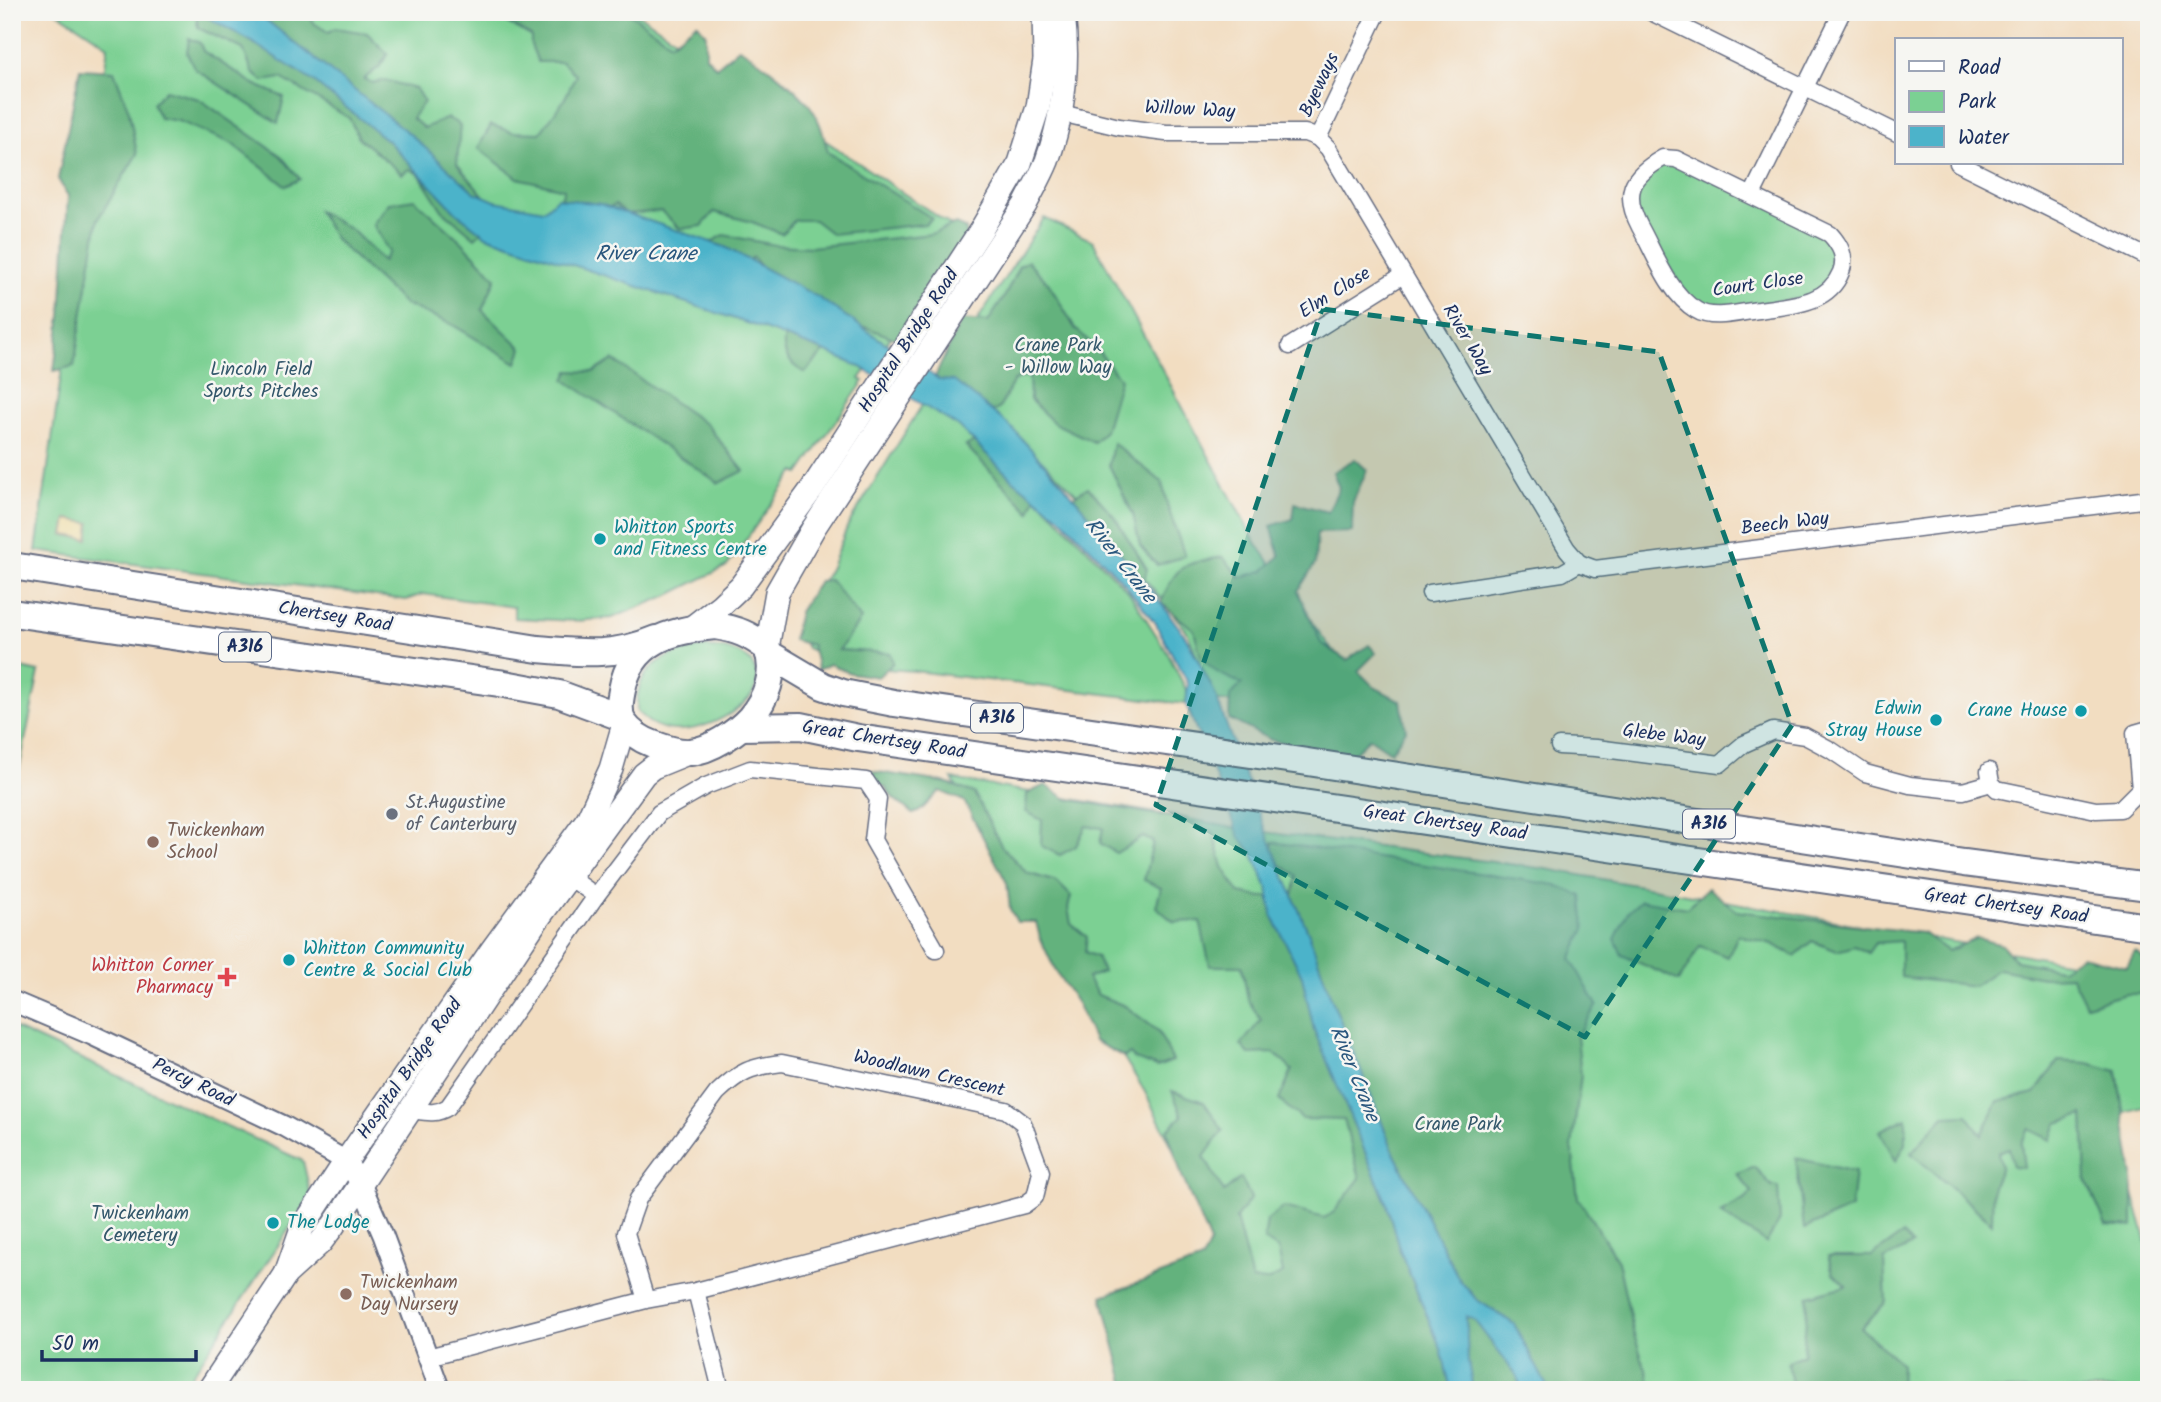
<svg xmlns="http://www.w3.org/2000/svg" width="2161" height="1402" font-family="Kalam,sans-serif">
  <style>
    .green { fill: #7bd093; stroke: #4b8078; stroke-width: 2 }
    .forest { fill: #64b27d; stroke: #40706e; stroke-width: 2 }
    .sand { fill: #eeda9e; stroke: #84847e; stroke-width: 2 }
    .water { fill: #4cb3ca; stroke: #347194; stroke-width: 2 }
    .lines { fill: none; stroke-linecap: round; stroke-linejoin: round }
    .minor-casing { stroke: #666c81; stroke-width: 19 }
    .tertiary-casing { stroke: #666c81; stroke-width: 23 }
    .secondary-casing { stroke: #666c81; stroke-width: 26 }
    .trunk-casing { stroke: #666c81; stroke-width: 30 }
    .minor { stroke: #fff; stroke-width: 16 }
    .tertiary { stroke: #fff; stroke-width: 19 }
    .secondary { stroke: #fff; stroke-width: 23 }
    .trunk { stroke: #fff; stroke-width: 26 }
    .marked { fill: #0f766e; fill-opacity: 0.2; stroke: #0f766e; stroke-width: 5; stroke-dasharray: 14 9; stroke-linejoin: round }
    .culture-dot { fill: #0f9aa8; stroke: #f6f6f2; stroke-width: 2.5 }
    .worship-dot { fill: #6b7280; stroke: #f6f6f2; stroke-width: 2.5 }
    .education-dot { fill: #8d6e63; stroke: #f6f6f2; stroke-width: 2.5 }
    .health-dot { fill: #e0444e; stroke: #f6f6f2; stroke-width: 2.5 }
    .labels { text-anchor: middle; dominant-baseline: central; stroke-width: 5; stroke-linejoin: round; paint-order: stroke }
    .shield { fill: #f6f6f2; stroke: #5d6b8a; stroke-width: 2 }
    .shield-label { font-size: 18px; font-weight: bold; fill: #1b2f5e }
    .street-label { font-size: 19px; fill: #1b2f5e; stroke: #f6f6f2 }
    .park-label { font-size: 19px; fill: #33576b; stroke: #f6f6f2 }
    .culture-label { font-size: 19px; fill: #0d838f; stroke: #f6f6f2; text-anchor: start }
    .worship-label { font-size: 19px; fill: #5b616d; stroke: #f6f6f2; text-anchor: start }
    .education-label { font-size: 19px; fill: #785e54; stroke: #f6f6f2; text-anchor: start }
    .health-label { font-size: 19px; fill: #be3a42; stroke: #f6f6f2; text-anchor: end }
    .water-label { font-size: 21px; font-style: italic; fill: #2a577e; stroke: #f6f6f2 }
  </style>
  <rect width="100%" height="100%" fill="#f6f6f2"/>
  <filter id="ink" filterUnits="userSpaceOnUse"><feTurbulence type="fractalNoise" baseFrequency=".0143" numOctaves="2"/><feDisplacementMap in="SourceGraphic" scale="14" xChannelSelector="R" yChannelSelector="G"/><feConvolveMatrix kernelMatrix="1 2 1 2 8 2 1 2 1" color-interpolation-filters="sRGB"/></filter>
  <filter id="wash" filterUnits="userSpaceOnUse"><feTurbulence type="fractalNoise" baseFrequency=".00686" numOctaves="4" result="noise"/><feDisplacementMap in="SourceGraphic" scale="28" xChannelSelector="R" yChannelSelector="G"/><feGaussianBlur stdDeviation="1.57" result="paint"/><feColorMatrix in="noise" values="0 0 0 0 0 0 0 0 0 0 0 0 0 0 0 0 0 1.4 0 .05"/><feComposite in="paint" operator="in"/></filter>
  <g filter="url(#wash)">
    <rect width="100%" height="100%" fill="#f2ddc1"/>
    <g class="green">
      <polygon points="57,12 635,12 965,235 860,379 864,381 799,474 795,471 727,566 667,596 612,618 576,621 514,618 514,607 423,594 406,600 36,551 108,46"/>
      <polygon points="1663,158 1830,234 1843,267 1822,296 1698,312 1632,212 1633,184"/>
      <polygon points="1044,218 1093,241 1254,540 1381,720 1352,719 1214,700 1187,631 1073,490 979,401 943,373"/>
      <polygon points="927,397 1035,495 1129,592 1167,652 1194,705 914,671 845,666 807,648 802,639 803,617 831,567 848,525"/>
      <path d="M705,647c21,1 47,4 52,29 1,6 -2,15 -6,20 -21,25 -71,46 -102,26 -4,-3 -8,-8 -12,-11 -3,-44 29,-59 68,-64z"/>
      <polygon points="12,666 39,672 12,805"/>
      <polygon points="952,779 1180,817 1234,828 1546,869 2149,977 2149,1106 2111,1115 2149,1250 2149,1390 1126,1390 1224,1251 1145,1092"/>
      <polygon points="12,1027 303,1161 311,1196 182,1390 12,1390"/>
    </g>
    <g class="forest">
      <polygon points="196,12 323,12 308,15 315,24 328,32 335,28 367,33 388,54 379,67 364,79 372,83 385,80 416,89 424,102 412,118 424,128 448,118 460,125 457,164 500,215 475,238 442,210 419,174 409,169 402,174 359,138 349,118 281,78 263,81 253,73 243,49 198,28"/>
      <path d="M493,12h135l43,31 26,-20 9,11v22l10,11 23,-19c21,12 56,39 71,58 10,13 14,31 18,46l104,66 -7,6 -93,10 -18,-14h-19l-13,14 -30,-12 -38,-10 -12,14 -22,3 -19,-18 -34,3 -12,-9 -18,7 -37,-11 4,-12 -46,-11 -40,-30 13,-23 21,7 28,1 24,-33 12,-25 -14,-13h-24l-7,-17v-9l-38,-21z"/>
      <polygon points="189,38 200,43 203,51 254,84 284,97 278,123 195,69 187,53"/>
      <polygon points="80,69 114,71 129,111 137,154 98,219 74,366 54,371 61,316 68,196 58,179"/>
      <polygon points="165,90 199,99 281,156 300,179 286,186 231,143 178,121 160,118 153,103"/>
      <polygon points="414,199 461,241 496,278 482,310 522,348 517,363 451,324 404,304 336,240 318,211 352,230 383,261 389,252 373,224 389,203"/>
      <path d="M956,224l10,5 1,8 -71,102 -31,-12 -26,8 -34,38c-29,-17 -22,-32 -15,-60l-26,-43 -11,-13 -9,9 -35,-23 15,-8 51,10 36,2 120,-13z"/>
      <polygon points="1028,261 1049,284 1075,328 1096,348 1120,379 1105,431 1094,442 1054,423 1030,400 1029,375 1014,380 999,409 971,419 935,377 961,320 988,322 1006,294 1019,266"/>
      <polygon points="613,360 707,425 744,471 719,483 565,380 569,371 594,372"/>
      <polygon points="985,435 1038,491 1030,512 966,446"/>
      <polygon points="1113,443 1162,482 1168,508 1185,556 1157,565 1140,546 1133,514 1109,465"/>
      <path d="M1355,459l12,11 -14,32 -1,30 -35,1 -2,31 -17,27 23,52 26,17 22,-15 7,8 -18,18 16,16 27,14 5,29 -15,22 -21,-14 -21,20 -78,-18 -42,-21 1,-23 12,-12 -24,-11 -17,-15 -7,-28 -33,-27c16,-40 22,-39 62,-46l17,20 23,-6 17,-15 -9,-30 22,-7 2,-16 33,9 11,-24 -6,-16z"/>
      <polygon points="1088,487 1114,516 1147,569 1143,584 1062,504"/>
      <polygon points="830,580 861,619 839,650 890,653 893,663 878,677 850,673 830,664 818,670 812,645 793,640 799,612 819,581"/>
      <polygon points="807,761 943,782 974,793 1002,847 1027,873 1057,882 1071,896 1068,908 1071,924 1087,937 1085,952 1097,957 1103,972 1087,978 1098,995 1125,1006 1158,1031 1173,1061 1157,1067 1135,1059 1130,1054 1124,1057 1094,1041 1078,1005 1055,970 1040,938 1036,922 1017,922 1010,909 1007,883 964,801 940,791 920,811 913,814 893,798 885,787 871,781 802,769"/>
      <polygon points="1045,785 1067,799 1177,818 1213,831 1223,867 1239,893 1261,897 1293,896 1297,876 1273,859 1273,842 1556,885 1582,896 1585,929 1571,959 1597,1005 1577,1036 1581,1075 1572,1147 1578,1198 1618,1261 1634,1335 1653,1390 1126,1390 1102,1296 1202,1260 1210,1243 1182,1176 1167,1130 1182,1116 1172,1091 1204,1102 1223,1130 1204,1157 1224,1192 1241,1178 1251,1198 1236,1218 1252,1280 1267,1281 1283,1273 1278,1249 1264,1240 1267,1220 1284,1207 1324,1218 1334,1212 1360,1178 1344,1120 1302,1119 1279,1100 1292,1070 1274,1053 1249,1054 1241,1045 1261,1020 1248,1000 1242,966 1210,966 1200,921 1174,922 1156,907 1161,888 1144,880 1153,842 1143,837 1116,853 1100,843 1103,828 1086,826 1076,846 1060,855 1041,846 1042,820 1026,812 1027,794"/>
      <polygon points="1708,888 1737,911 1923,933 1948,951 1977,938 2002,945 2016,961 2061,969 2082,956 2127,967 2135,951 2149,963 2149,994 2126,994 2086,1005 2071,976 2043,977 1998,969 1974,986 1901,977 1901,941 1875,943 1868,953 1855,946 1837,951 1812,941 1795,956 1772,944 1738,935 1728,957 1700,946 1679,981 1622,955 1615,939 1628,912 1641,900 1687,908"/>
      <polygon points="2058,1061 2088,1063 2117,1071 2133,1176 2133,1227 2106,1225 2086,1180 2083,1115 2057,1123 2051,1140 2029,1129 2021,1143 2024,1168 2013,1167 2009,1148 1998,1152 2001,1167 1993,1185 1992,1223 1911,1153 1944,1116 1967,1115 1982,1135 1998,1101 2035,1093"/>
      <polygon points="1906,1118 1906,1144 1896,1161 1880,1131"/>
      <polygon points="1796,1158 1855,1172 1851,1208 1804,1229"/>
      <polygon points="1755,1167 1772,1186 1778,1187 1780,1220 1766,1243 1720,1213 1746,1199 1752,1192 1737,1174"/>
      <polygon points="1903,1234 1912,1245 1884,1260 1886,1302 1861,1328 1901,1364 1900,1390 1793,1390 1788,1362 1803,1354 1808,1296 1846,1286 1833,1273 1828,1256 1872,1256"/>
    </g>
    <polygon class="sand" points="67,519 90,523 88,539 64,535"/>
    <polygon class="water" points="198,12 256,12 411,135 474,192 495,201 544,210 557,198 600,204 725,247 816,296 940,380 954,381 1009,425 1064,485 1154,594 1186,637 1214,691 1266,832 1309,934 1332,1000 1395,1155 1459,1279 1476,1299 1514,1324 1549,1390 1521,1390 1517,1376 1474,1320 1466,1316 1468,1362 1473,1390 1451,1390 1441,1349 1400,1251 1386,1202 1314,1030 1302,976 1272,915 1268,888 1252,852 1240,838 1186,704 1188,683 1155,623 1125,584 1061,518 1011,478 959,427 860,367 829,353 756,326 486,236 458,214 388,141 314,82 247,39"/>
  </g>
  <g filter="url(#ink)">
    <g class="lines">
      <defs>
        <g id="minor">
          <polyline points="1651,12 1897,133"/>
          <polyline points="1061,113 1119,127 1166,133 1305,133 1318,138 1328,148 1567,549 1579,563"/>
          <polyline points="1318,138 1378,12"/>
          <path d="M1663,158l13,1 154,75c10,11 17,23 11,38 -13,33 -51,33 -82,38 -19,2 -46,11 -63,0 -27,-16 -41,-56 -56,-83 -18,-34 -9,-51 23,-69z"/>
          <polyline points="1958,163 2149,258"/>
          <polyline points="1752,195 1842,12"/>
          <polyline points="1290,346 1403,275"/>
          <polyline points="1430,593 1562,573 1579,563 1595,569 2149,499"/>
          <polyline points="1559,746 1596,748 1720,764 1744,744 1773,731 1805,736 1831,750 1865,773 1910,785 1963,791 1991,783"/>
          <polyline points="1989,771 1991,783 1997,789 2096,810 2120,809 2140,789 2135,733 2149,729"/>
          <polyline points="568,876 596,896"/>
          <path d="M411,1110c14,2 25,5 37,-3l148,-211 63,-83 47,-27 44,-17 116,12 12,18 -5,41 63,110"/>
          <polyline points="696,1291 721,1390"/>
          <path d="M428,1357l218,-57 50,-9 328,-86 11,-8 6,-25 -18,-49 -17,-13 -224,-47c-32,4 -42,8 -65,30l-79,106 -12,34 20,67"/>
        </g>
        <polyline id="tertiary" points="12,1001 92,1035 284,1126 346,1161 361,1184 383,1235 440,1390"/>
        <g id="secondary">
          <polyline points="690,629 721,605 741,586 812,489 981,230 1020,163 1038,107 1045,60 1044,12"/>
          <path d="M767,648l10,-56 36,-63 212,-324c7,-14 16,-29 22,-44 17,-47 22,-98 16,-149"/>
          <polyline points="287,1271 302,1228 346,1161 492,950 588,819 611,769 624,724"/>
          <polyline points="209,1390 286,1274 320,1243 333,1226 534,924 644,774 653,767 690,752"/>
        </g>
        <g id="trunk">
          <path d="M12,566l526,83c44,4 76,8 118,-10"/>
          <polyline points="12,613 499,683 559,694 621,717"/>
          <path d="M715,626c22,3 35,9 52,22 10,25 -1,51 -17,70 -14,15 -39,32 -60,34 -13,1 -26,-4 -37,-8 -11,-4 -23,-12 -30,-22 -5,-9 -3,-23 -1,-32 9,-50 50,-60 93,-64z"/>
          <polyline points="769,654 823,686 843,693 894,703 1301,761 1964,863 2149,887"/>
          <polyline points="741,727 801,726 858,738 2149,927"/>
        </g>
      </defs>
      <use href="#minor" class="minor-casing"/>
      <use href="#tertiary" class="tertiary-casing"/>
      <use href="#secondary" class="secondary-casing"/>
      <use href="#trunk" class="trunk-casing"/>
      <use href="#minor" class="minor"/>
      <use href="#tertiary" class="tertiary"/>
      <use href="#secondary" class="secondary"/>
      <use href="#trunk" class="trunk"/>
    </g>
  </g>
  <path class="marked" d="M1322,309l337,43 133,373 -207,312 -429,-232z"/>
  <g class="culture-dot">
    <circle cx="600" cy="539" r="7"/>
    <circle cx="2081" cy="711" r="7"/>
    <circle cx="1936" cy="720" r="7"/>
    <circle cx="289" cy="960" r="7"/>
    <circle cx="273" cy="1223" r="7"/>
  </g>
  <circle class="worship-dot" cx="392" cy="814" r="7"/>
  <g class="education-dot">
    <circle cx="153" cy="842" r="7"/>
    <circle cx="346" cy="1294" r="7"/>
  </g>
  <path class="health-dot" d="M223.5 966.5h7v7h7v7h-7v7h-7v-7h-7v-7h7z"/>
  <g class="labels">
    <g class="shield">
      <rect x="219" y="632.5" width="52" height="29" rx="5"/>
      <rect x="971" y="703.5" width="52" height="29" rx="5"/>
      <rect x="1683" y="809.5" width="52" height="29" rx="5"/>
    </g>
    <g class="shield-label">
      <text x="245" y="647">A316</text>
      <text x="997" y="718">A316</text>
      <text x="1709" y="824">A316</text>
    </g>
    <g class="street-label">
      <text transform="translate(1320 85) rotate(-65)">Byeways</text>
      <text transform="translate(1190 110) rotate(3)">Willow Way</text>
      <text transform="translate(1758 285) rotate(-8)">Court Close</text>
      <text transform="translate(1335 293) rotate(-32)">Elm Close</text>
      <text transform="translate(1467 340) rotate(59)">River Way</text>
      <text transform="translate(909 341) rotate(-57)">Hospital Bridge Road</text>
      <text transform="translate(1785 524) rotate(-7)">Beech Way</text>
      <text transform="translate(335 617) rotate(9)">Chertsey Road</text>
      <text transform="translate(1664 736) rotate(7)">Glebe Way</text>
      <text transform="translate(884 740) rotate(9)">Great Chertsey Road</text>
      <text transform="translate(1445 823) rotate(8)">Great Chertsey Road</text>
      <text transform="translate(2006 906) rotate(8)">Great Chertsey Road</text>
      <text transform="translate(410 1069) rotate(-55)">Hospital Bridge Road</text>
      <text transform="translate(929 1074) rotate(13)">Woodlawn Crescent</text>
      <text transform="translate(193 1083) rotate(26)">Percy Road</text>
    </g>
    <g class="park-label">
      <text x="1058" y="346">Crane Park<tspan x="1058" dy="22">- Willow Way</tspan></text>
      <text x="261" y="370">Lincoln Field<tspan x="261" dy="22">Sports Pitches</tspan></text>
      <text x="1458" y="1125">Crane Park</text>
      <text x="140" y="1214">Twickenham<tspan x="140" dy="22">Cemetery</tspan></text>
    </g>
    <g class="culture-label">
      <text x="614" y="528">Whitton Sports<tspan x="614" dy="22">and Fitness Centre</tspan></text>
      <text x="1922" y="709" text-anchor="end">Edwin<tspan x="1922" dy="22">Stray House</tspan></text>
      <text x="2067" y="711" text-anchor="end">Crane House</text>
      <text x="303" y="949">Whitton Community<tspan x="303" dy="22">Centre &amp; Social Club</tspan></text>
      <text x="287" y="1223">The Lodge</text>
    </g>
    <g class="worship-label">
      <text x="406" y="803">St.Augustine<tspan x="406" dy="22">of Canterbury</tspan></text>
    </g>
    <g class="education-label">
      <text x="167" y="831">Twickenham<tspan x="167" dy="22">School</tspan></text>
      <text x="360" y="1283">Twickenham<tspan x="360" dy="22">Day Nursery</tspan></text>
    </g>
    <g class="health-label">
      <text x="213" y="966">Whitton Corner<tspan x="213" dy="22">Pharmacy</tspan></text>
    </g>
    <g class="water-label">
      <text x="646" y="254">River Crane</text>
      <text transform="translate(1120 561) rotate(52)">River Crane</text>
      <text transform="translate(1354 1074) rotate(68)">River Crane</text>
    </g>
  </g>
  <rect width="2161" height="1402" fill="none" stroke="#f6f6f2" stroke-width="42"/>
  <rect x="1895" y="38" width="228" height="126" fill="#f6f6f2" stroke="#9ea6b7" stroke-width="2"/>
  <rect x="1909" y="61" width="35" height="10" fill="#ffffff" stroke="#9ea6b7" stroke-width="2"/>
  <text x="1958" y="74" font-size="21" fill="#1b2f5e">Road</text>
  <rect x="1909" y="91" width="35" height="21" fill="#7bd093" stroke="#9ea6b7" stroke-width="2"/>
  <text x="1958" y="108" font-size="21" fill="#1b2f5e">Park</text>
  <rect x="1909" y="126" width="35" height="21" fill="#4cb3ca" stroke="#9ea6b7" stroke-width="2"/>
  <text x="1958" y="144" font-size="21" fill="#1b2f5e">Water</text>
  <path d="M42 1350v10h154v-10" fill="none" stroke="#1b2f5e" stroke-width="3.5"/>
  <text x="52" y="1350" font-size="21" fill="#1b2f5e" stroke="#f6f6f2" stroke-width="5" paint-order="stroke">50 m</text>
</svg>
